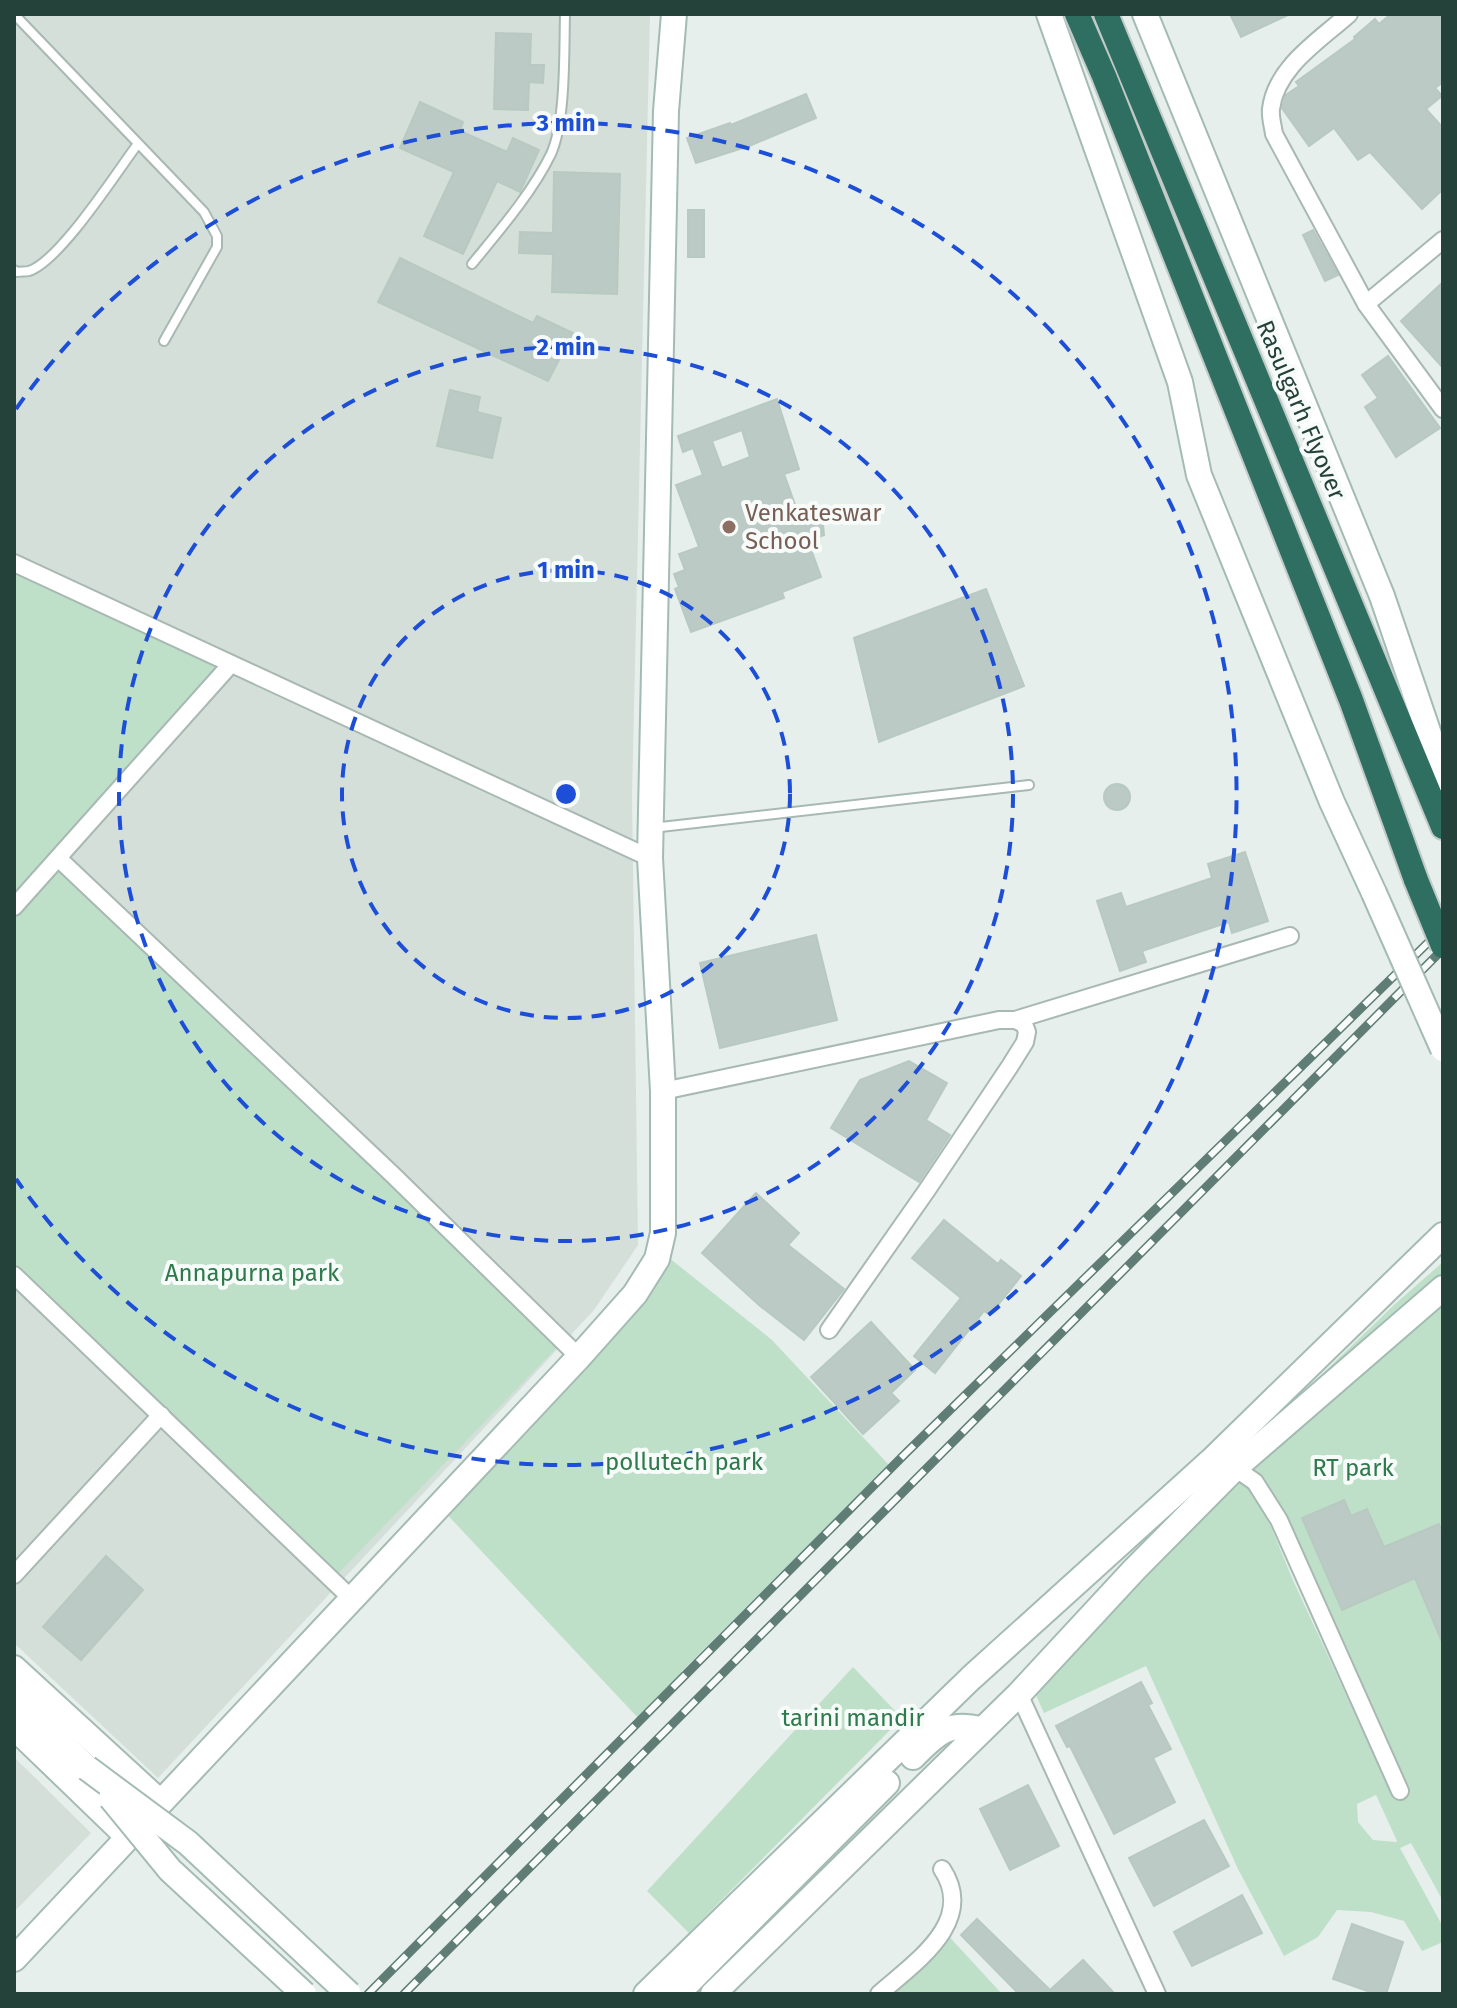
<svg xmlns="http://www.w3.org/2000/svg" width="1457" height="2008" font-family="'Fira Sans',sans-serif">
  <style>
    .built { fill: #d4dfda }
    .green { fill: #bfe0c8; fill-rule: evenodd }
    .building { fill: #bbcac4; stroke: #b8c9c2; stroke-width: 2; fill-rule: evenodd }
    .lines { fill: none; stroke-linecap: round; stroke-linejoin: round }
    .lane-casing { stroke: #a8b8b2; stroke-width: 12 }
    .street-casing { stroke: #a8b8b2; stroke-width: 20 }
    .secondary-casing { stroke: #a4bbb3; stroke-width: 28 }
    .highway-casing { stroke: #c2cac8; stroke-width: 28 }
    .lane { stroke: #fff; stroke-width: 8 }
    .street { stroke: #fff; stroke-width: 16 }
    .secondary { stroke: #fff; stroke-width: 24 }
    .highway { stroke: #2f6f62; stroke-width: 24 }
    .rail-casing { stroke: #5f7d75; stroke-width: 9 }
    .rail { stroke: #f7fbf9; stroke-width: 6; stroke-dasharray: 18; stroke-linecap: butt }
    .secondary-bridge-casing { stroke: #a4bbb3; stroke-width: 28; stroke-linecap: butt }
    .highway-bridge-casing { stroke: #c2cac8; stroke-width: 28; stroke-linecap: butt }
    .secondary-bridge { stroke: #fff; stroke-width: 24 }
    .highway-bridge { stroke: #2f6f62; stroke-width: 24 }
    .ring { fill: none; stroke: #1d4ed8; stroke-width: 4; stroke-dasharray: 14 10 }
    .education-dot { fill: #8d6e63; stroke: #f7fbf9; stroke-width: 3 }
    .labels { text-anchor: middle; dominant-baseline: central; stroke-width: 8; stroke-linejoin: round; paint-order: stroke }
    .street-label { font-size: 24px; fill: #24423a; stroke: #f7fbf9 }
    .education-label { font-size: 24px; fill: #785e54; stroke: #f7fbf9; text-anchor: start }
    .park-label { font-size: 24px; fill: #2d7a4b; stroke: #f7fbf9 }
    .centre { fill: #1d4ed8; stroke: #f7fbf9; stroke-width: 4 }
    .ring-label { font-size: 24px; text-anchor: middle; font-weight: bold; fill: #1d4ed8; stroke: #f7fbf9; stroke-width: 8; stroke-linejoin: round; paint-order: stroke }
  </style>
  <rect width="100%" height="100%" fill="#e6efeb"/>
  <g class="built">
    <polygon points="14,14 650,14 632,795 638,1245 594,1310 158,1778 14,1643"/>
    <polygon points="14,1757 91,1833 14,1912"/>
  </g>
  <g class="green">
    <polygon points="14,564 231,664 58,858 563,1341 333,1579 14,1275"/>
    <polygon points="663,1253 772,1340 889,1465 681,1672 685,1676 640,1720 440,1507"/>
    <path d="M1443,1262v639l-32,-58 -11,5 43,79v15l-21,9 -18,-30 -33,-9 -34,-2 -19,27 -34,19 -46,-87 -92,-203 -102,47 -9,-20 201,-236 159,-153zM1251,1478l28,42 82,207 -69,-149zM1376,1795l21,46 -1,1 -23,-2 -15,-18 -1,-18z"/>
    <polygon points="853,1667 902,1718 689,1933 647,1891"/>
    <polygon points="943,1930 1002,1994 874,1994"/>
  </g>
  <g class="building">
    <polygon points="1230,14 1290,14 1241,37"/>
    <polygon points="1391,14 1443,14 1443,82 1435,88 1442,96 1426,109 1443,128 1443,189 1422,209 1370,152 1358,160 1334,128 1309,146 1282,108 1286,95 1299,86 1296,82 1355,39 1354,37 1375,19 1379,24"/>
    <polygon points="496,33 531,34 530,65 544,65 543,83 529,82 528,110 494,109"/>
    <polygon points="806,94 816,118 749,146 696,163 687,138 730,123 731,125"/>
    <polygon points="420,102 463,122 460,131 507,152 513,138 539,150 520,192 497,181 463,254 424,236 454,172 400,148"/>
    <polygon points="554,172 620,174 617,294 552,292 553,254 519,253 520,232 553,233"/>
    <rect x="688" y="210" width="16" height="47"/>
    <polygon points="1313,230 1338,275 1325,281 1303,235"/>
    <polygon points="400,258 533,323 537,316 573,333 548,381 378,302"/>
    <polygon points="1443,282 1443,368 1401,321"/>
    <polygon points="1388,356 1440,428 1396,457 1365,407 1378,398 1362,375"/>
    <polygon points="450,390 480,397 477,412 501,418 492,458 437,446"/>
    <path d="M777,399l22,70 -15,5 18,50 15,-6 6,7 1,10 -16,6 13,36 -39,15 2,6 -93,34 -16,-43 4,-2 -5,-13 11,-4 -6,-16 20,-7 -23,-62 27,-10 -10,-27 -10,4 -5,-16zM742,430l8,27 -28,11 -10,-27z"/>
    <polygon points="986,589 1024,686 879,742 854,638"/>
    <circle cx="1117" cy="797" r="13"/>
    <polygon points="1245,852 1268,921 1232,933 1229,922 1142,951 1146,962 1120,971 1097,901 1121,893 1126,907 1212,878 1208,864"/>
    <polygon points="816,935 837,1020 720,1048 700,963"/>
    <polygon points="909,1061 947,1083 926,1120 950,1135 919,1182 831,1128 860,1080"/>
    <polygon points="756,1193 799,1233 788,1245 844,1289 804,1340 759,1305 702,1253"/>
    <polygon points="944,1220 998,1264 1001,1260 1021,1276 990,1315 984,1311 935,1373 914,1356 961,1298 912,1258"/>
    <polygon points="871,1322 915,1370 891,1393 899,1401 863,1434 811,1377"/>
    <polygon points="1344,1500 1351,1516 1367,1509 1384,1547 1439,1524 1443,1535 1443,1644 1415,1578 1342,1610 1302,1518"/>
    <polygon points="106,1556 143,1590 81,1660 43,1627"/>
    <polygon points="1141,1682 1152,1703 1148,1705 1171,1749 1153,1758 1175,1802 1114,1834 1070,1746 1067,1747 1056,1726"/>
    <polygon points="1028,1785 1059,1846 1010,1870 980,1809"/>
    <polygon points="1204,1820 1229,1866 1154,1906 1129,1858"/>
    <polygon points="1242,1895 1262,1933 1192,1966 1174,1932"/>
    <polygon points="977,1919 1050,1990 1083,1960 1115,1994 1019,1994 961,1935"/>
    <polygon points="1352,1924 1403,1942 1386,1994 1376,1994 1333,1979"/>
  </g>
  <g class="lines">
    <defs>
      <g id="lane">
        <polyline points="14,14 204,212 217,236 217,247 164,341"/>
        <path d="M472,264c27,-33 60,-71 79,-110 15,-33 13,-103 14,-140"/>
        <path d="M14,270l3,2c4,-1 8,0 12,-1 31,-10 87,-98 108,-126"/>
        <polyline points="652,828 1029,785"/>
      </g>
      <g id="street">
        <path d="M1349,14c-29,26 -73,53 -78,95 -1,8 2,17 3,25l92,170 77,105"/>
        <polyline points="1366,304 1443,240"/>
        <polyline points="14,563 650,858"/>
        <polyline points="58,858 393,1175 579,1357"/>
        <polyline points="14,907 231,664"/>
        <polyline points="1015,1020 1290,936"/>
        <polyline points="663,1091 999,1020 1015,1020 1024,1024 1027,1032 1025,1042 1010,1066 927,1190 829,1330"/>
        <polyline points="14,1275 352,1599"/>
        <polyline points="1235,1468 1255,1482 1279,1520 1400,1791"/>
        <polyline points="14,1575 161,1415"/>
        <polyline points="1019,1694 1157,1994"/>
        <path d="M879,1994c36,-32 98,-72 63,-125"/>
      </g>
      <g id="secondary">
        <polyline points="1049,14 1180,382 1199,475 1332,802 1374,893"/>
        <polyline points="1145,14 1382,596 1431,740 1443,784"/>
        <polyline points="14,1668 160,1802"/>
        <polyline points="14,1698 87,1768"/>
        <polyline points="14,1727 128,1837"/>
        <path d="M913,1757c22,-22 34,-36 67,-28"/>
        <polyline points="14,1959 579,1357 635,1294 657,1259 663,1233 663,1091 650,858 666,111 674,14"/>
        <polyline points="646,1994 971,1678 1211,1461 1443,1235"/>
        <polyline points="677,1994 887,1783"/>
        <polyline points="713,1994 1019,1694 1134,1570 1235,1468 1443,1288"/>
      </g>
      <g id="highway">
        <polyline points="1077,14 1104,76 1351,700 1416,880"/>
        <polyline points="1106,14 1443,827"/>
      </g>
    </defs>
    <use href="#lane" class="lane-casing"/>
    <use href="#street" class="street-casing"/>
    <use href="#secondary" class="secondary-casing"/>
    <use href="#highway" class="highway-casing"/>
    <use href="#lane" class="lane"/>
    <use href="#street" class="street"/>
    <use href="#secondary" class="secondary"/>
    <use href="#highway" class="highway"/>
    <defs>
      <g id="rail">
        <polyline points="368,1994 907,1452 1443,928"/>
        <polyline points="404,1994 1443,949"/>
      </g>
    </defs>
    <use href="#rail" class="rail-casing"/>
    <use href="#rail" class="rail"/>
    <defs>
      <g id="secondary-bridge">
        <polyline points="1374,893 1443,1049"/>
        <polyline points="87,1768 188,1843 349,1994"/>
        <polyline points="111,1798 170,1870 304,1994"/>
      </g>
      <polyline id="highway-bridge" points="1416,880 1443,946"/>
    </defs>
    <use href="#secondary-bridge" class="secondary-bridge-casing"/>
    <use href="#highway-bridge" class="highway-bridge-casing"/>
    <use href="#secondary-bridge" class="secondary-bridge"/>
    <use href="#highway-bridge" class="highway-bridge"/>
  </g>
  <g class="ring">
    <circle cx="566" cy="794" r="224"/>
    <circle cx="566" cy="794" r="447"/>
    <path d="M16 409A671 671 0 1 1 16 1179"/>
  </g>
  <circle class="education-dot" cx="729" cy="527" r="8"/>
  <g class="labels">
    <g class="street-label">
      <text transform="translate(1301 410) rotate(67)">Rasulgarh Flyover</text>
    </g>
    <g class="education-label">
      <text x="745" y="513">Venkateswar<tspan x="745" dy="28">School</tspan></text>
    </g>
    <g class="park-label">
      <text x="252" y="1273">Annapurna park</text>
      <text x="684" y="1462">pollutech park</text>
      <text x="1353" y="1468">RT park</text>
      <text x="853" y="1718">tarini mandir</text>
    </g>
  </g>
  <circle cx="566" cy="794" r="12" class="centre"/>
  <g class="ring-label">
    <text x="566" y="131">3 min</text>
    <text x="566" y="355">2 min</text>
    <text x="566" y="578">1 min</text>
  </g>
  <rect width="1457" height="2008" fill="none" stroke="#24423a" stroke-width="32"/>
</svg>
